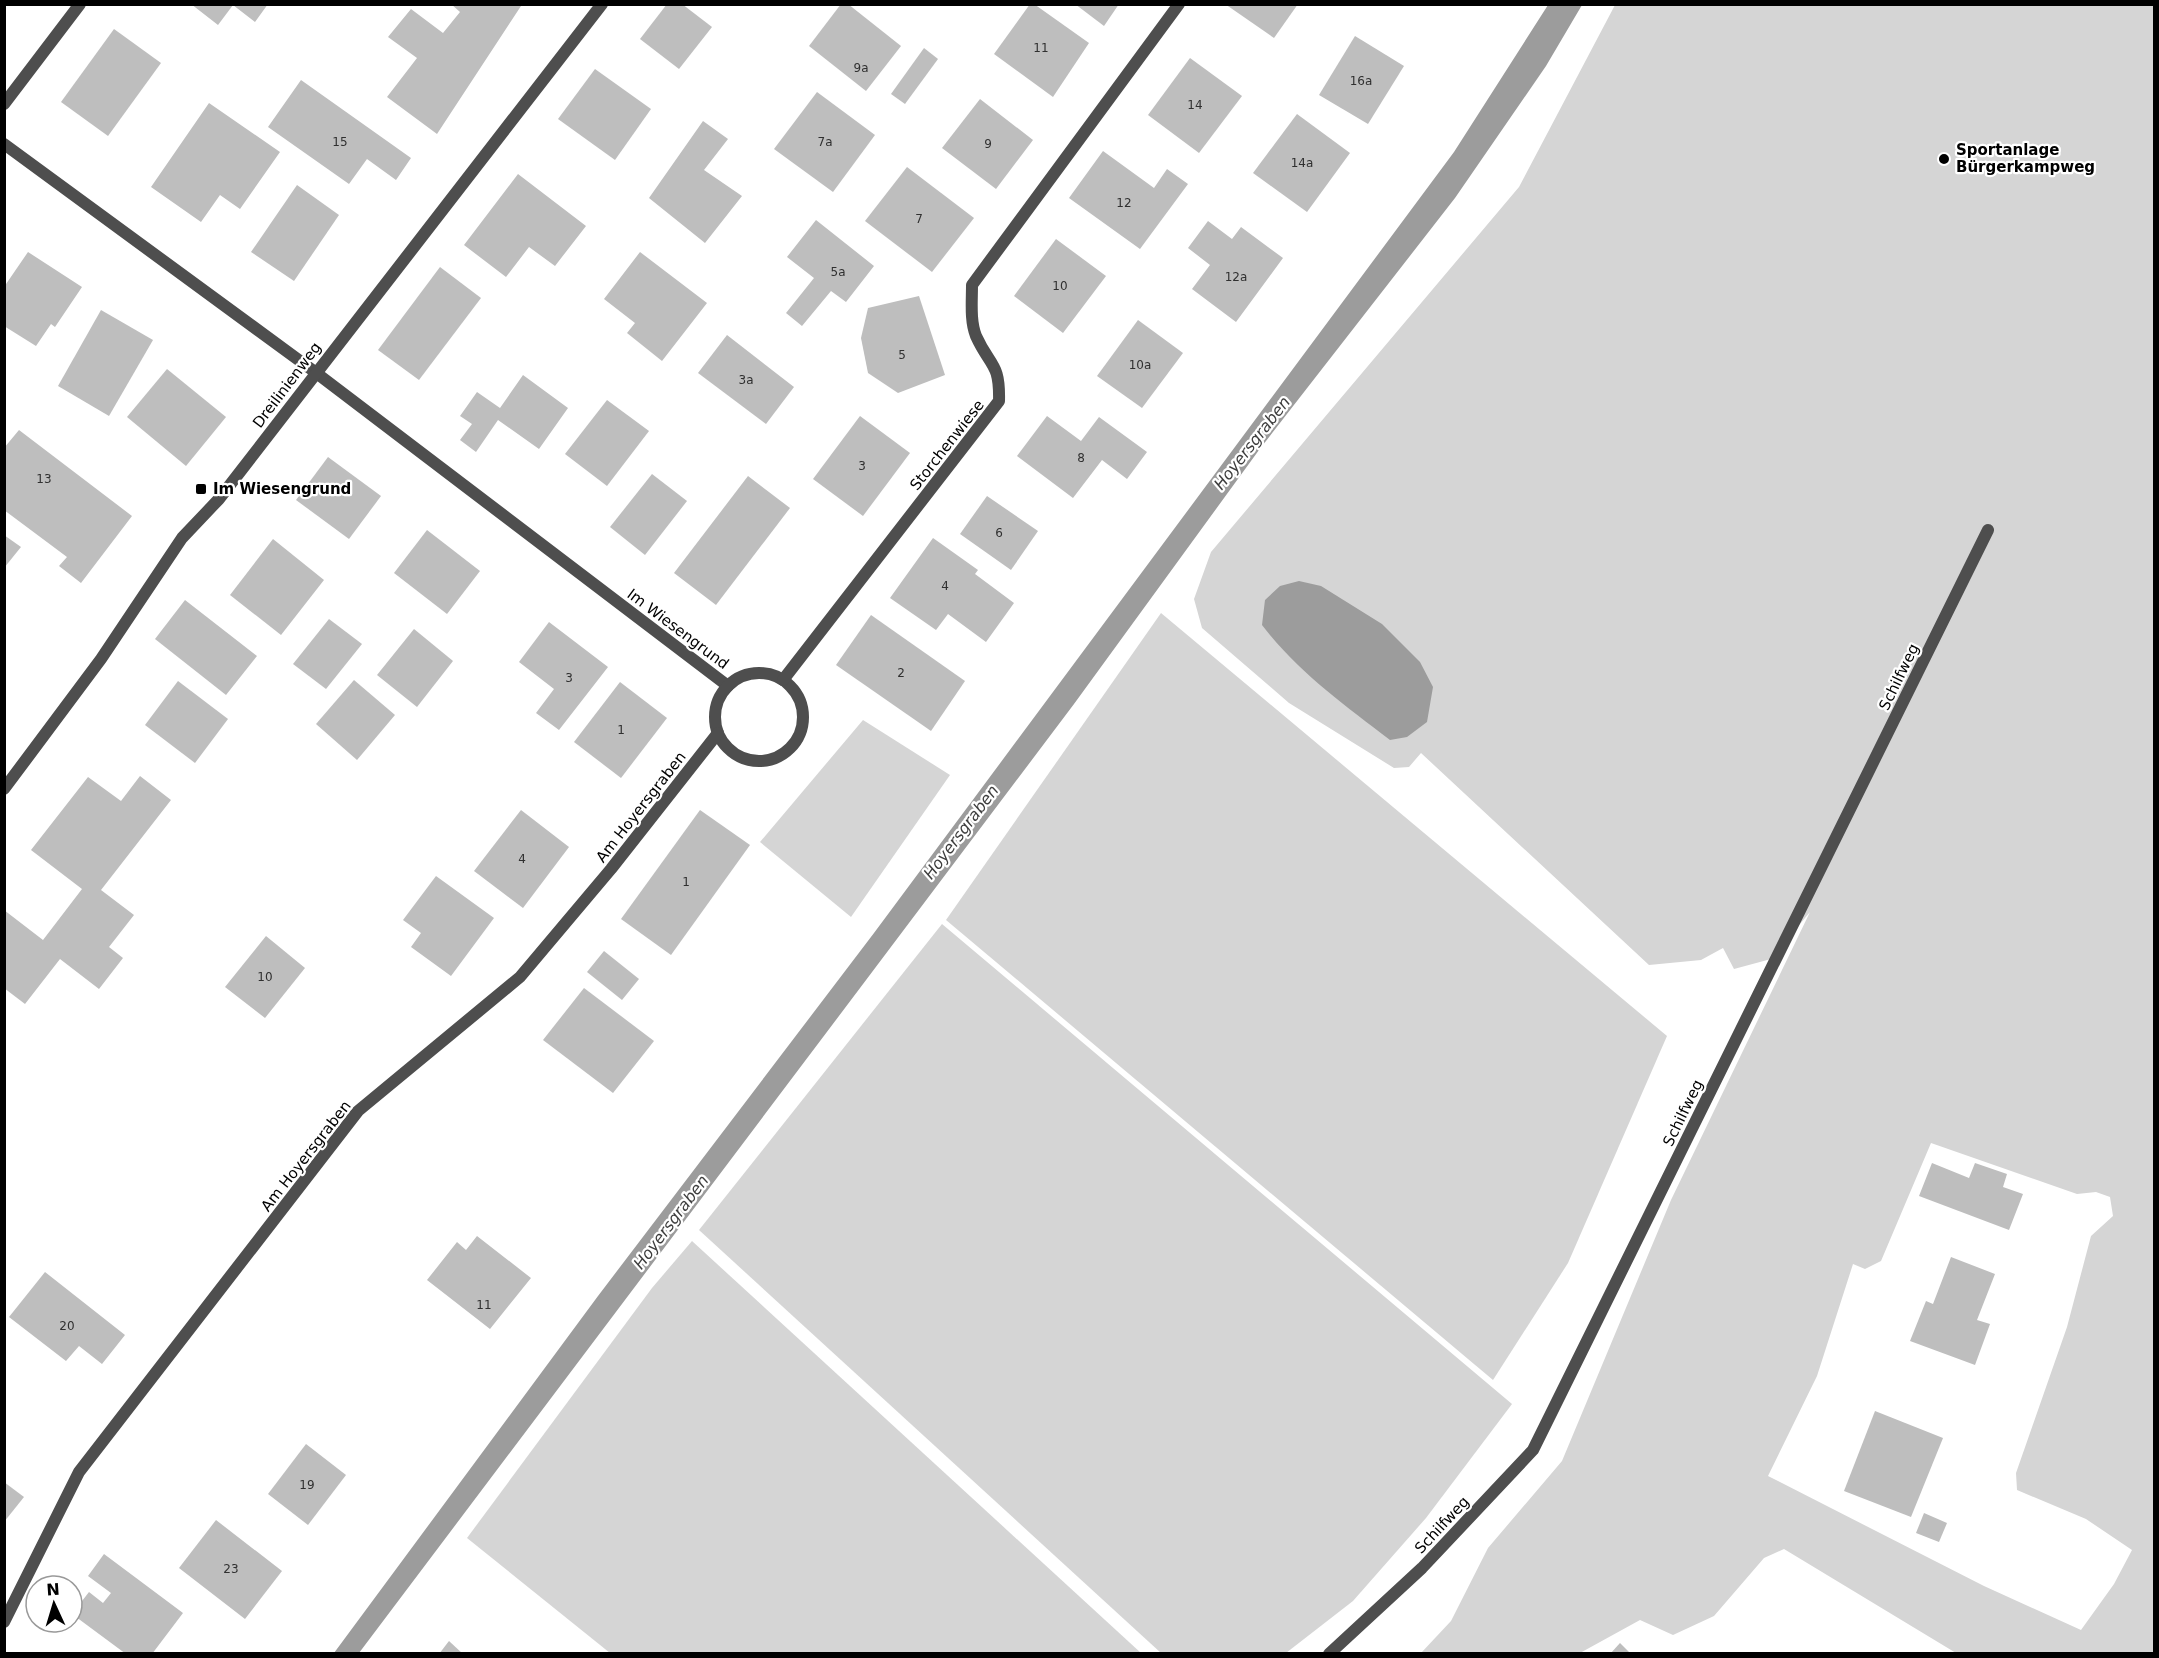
<svg xmlns="http://www.w3.org/2000/svg" width="2159" height="1658" font-family="'DejaVu Sans',sans-serif">
  <style>
    .green { fill: #d5d5d5; fill-rule: evenodd }
    .water { fill: #9c9c9c }
    .building { fill: #bebebe }
    .lines { fill: none; stroke-linecap: round; stroke-linejoin: round }
    .minor { stroke: #4e4e4e; stroke-width: 12 }
    .poi-dot { fill: #000; stroke: #fff; stroke-width: 2 }
    .labels { text-anchor: middle; dominant-baseline: central; stroke-width: 4.5; stroke-linejoin: round; paint-order: stroke }
    .number-label { font-size: 12px; fill: #303030 }
    .poi-label { font-size: 15px; font-weight: bold; fill: #000; stroke: #fff; text-anchor: start }
    .street-label { font-size: 15px; fill: #000; stroke: #fff }
    .water-label { font-size: 16px; font-style: italic; fill: #3d3d3d; stroke: #fff }
  </style>
  <rect width="100%" height="100%" fill="#fff"/>
  <g class="green">
    <path d="M1615,5h539v1648h-198l-172,-104 -20,9 -50,58 -41,19 -33,-15 -60,33h-159l30,-32 37,-73 74,-87 109,-261 139,-288 -39,47 -37,10 -11,-21 -22,12 -52,5 -228,-212 -12,14 -15,1 -105,-65 -87,-75 -8,-29 17,-47 308,-365zM1931,1143l146,51 19,-2 14,5 3,19 -22,20 -24,91 -51,146 1,17 69,29 46,31 -18,34 -33,46 -97,-44 -216,-110 49,-100 36,-112 12,5 16,-8z"/>
    <polygon points="1161,613 1667,1036 1568,1263 1493,1380 946,920"/>
    <polygon points="863,720 950,775 851,917 760,842"/>
    <polygon points="942,924 1512,1404 1426,1518 1353,1601 1286,1653 1161,1653 699,1230"/>
    <polygon points="692,1241 1141,1653 610,1653 467,1538 652,1288"/>
  </g>
  <g class="water">
    <polygon points="1548,5 1582,5 1546,66 1455,198 1259,450 1074,704 359,1653 334,1653 598,1296 874,933 1454,152"/>
    <path d="M1299,581l22,5 61,38 38,38 13,25 -6,35 -20,15 -17,3c-47,-36 -92,-68 -128,-115l3,-25 15,-14z"/>
  </g>
  <g class="building">
    <polygon points="191,4 268,4 255,22 233,5 218,25"/>
    <polygon points="451,4 521,6 437,134 387,97 417,58 388,37 411,9 443,33 460,12"/>
    <polygon points="667,4 682,4 712,27 679,69 640,39"/>
    <polygon points="841,4 848,4 901,46 866,91 809,46"/>
    <polygon points="1030,4 1034,4 1089,43 1053,97 994,54"/>
    <polygon points="1075,4 1119,4 1104,26"/>
    <polygon points="1225,4 1298,4 1274,38"/>
    <polygon points="114,29 161,63 108,136 61,102"/>
    <polygon points="1355,36 1404,66 1368,124 1319,95"/>
    <polygon points="924,48 938,59 905,104 891,94"/>
    <polygon points="1190,58 1242,96 1199,153 1148,115"/>
    <polygon points="595,69 651,109 615,160 558,119"/>
    <polygon points="301,80 411,158 396,180 367,159 349,184 268,127"/>
    <polygon points="817,92 875,135 833,192 774,149"/>
    <polygon points="980,99 1033,140 996,189 942,148"/>
    <polygon points="209,103 280,152 240,209 220,195 201,222 151,187"/>
    <polygon points="1297,114 1350,153 1307,212 1253,173"/>
    <polygon points="703,121 728,139 704,170 742,196 705,243 649,198"/>
    <polygon points="1103,151 1154,188 1167,169 1188,184 1140,249 1069,198"/>
    <polygon points="907,167 974,218 932,272 865,221"/>
    <polygon points="518,174 586,226 555,266 529,247 506,277 464,245"/>
    <polygon points="297,185 339,215 294,281 251,252"/>
    <polygon points="816,220 874,266 846,302 831,291 802,326 786,313 814,278 787,257"/>
    <polygon points="1208,221 1232,239 1241,227 1283,258 1236,322 1192,289 1210,265 1188,248"/>
    <polygon points="1056,239 1106,276 1063,333 1014,296"/>
    <polygon points="28,252 82,287 55,327 51,324 36,346 4,326 4,287"/>
    <polygon points="640,252 707,303 662,361 627,333 635,323 604,299"/>
    <polygon points="440,267 481,298 419,380 378,350"/>
    <polygon points="919,296 945,375 898,393 868,373 861,338 868,308"/>
    <polygon points="101,310 153,340 109,416 58,386"/>
    <polygon points="1138,320 1183,353 1142,408 1097,376"/>
    <polygon points="727,335 794,387 766,424 698,373"/>
    <polygon points="167,369 226,417 186,466 127,417"/>
    <polygon points="523,375 568,408 539,449 498,420 476,452 460,440 472,424 460,416 477,392 500,408"/>
    <polygon points="607,400 649,431 607,486 565,454"/>
    <polygon points="860,416 910,453 863,516 813,479"/>
    <polygon points="1047,416 1081,441 1099,417 1147,452 1127,479 1102,460 1073,498 1017,456"/>
    <polygon points="19,430 132,516 81,583 59,566 67,557 4,510 4,448"/>
    <polygon points="328,457 381,496 349,539 296,500"/>
    <polygon points="652,474 687,501 645,555 610,527"/>
    <polygon points="748,476 790,508 716,605 674,573"/>
    <polygon points="987,496 1038,531 1011,570 960,534"/>
    <polygon points="427,530 480,571 447,614 394,573"/>
    <polygon points="4,535 21,547 4,568"/>
    <polygon points="933,538 978,570 975,574 1014,603 986,642 948,614 936,630 890,598"/>
    <polygon points="273,539 324,580 281,635 230,595"/>
    <polygon points="185,600 257,656 226,695 155,639"/>
    <polygon points="871,615 965,681 931,731 836,665"/>
    <polygon points="329,619 362,644 326,689 293,664"/>
    <polygon points="549,622 608,667 559,730 536,713 554,689 519,662"/>
    <polygon points="414,629 453,661 417,707 377,675"/>
    <polygon points="354,680 395,715 357,760 316,724"/>
    <polygon points="178,681 228,719 195,763 145,725"/>
    <polygon points="620,682 667,718 621,778 574,742"/>
    <polygon points="140,776 171,800 101,890 134,915 109,947 123,958 99,989 60,959 25,1004 4,988 4,910 43,940 82,889 31,850 88,777 121,801"/>
    <polygon points="521,810 569,847 523,908 474,871"/>
    <polygon points="700,810 750,845 671,955 621,919"/>
    <polygon points="436,876 494,918 451,976 411,947 421,933 403,920"/>
    <polygon points="266,936 305,968 265,1018 225,987"/>
    <polygon points="604,951 639,979 622,1000 587,972"/>
    <polygon points="584,988 654,1041 613,1093 543,1040"/>
    <polygon points="1932,1163 1969,1178 1975,1163 2007,1174 2003,1187 2023,1194 2009,1230 1919,1196"/>
    <polygon points="477,1236 531,1278 490,1329 427,1280 457,1242 466,1250"/>
    <polygon points="1951,1257 1995,1274 1977,1320 1990,1324 1975,1365 1910,1341 1926,1301 1933,1304"/>
    <polygon points="45,1272 125,1335 102,1364 79,1346 66,1361 9,1317"/>
    <polygon points="1875,1411 1943,1438 1911,1517 1844,1491"/>
    <polygon points="306,1444 346,1475 308,1525 268,1494"/>
    <polygon points="4,1482 24,1497 4,1522"/>
    <polygon points="1924,1513 1947,1523 1939,1542 1916,1533"/>
    <polygon points="216,1520 282,1571 245,1619 179,1568"/>
    <polygon points="104,1554 183,1613 152,1654 126,1654 72,1614 89,1592 103,1603 111,1593 88,1576"/>
    <polygon points="449,1641 463,1654 439,1654"/>
    <polygon points="1620,1643 1631,1654 1610,1654"/>
  </g>
  <g class="lines">
    <g class="minor">
      <polyline points="4,104 80,4"/>
      <polyline points="4,144 315,372 728,686"/>
      <circle cx="759" cy="717" r="44"/>
      <path d="M783,680l216,-279c1,-39 -9,-34 -23,-65 -6,-15 -4,-34 -4,-51l207,-281"/>
      <polyline points="4,789 101,659 182,538 219,499 602,4"/>
      <polyline points="4,1622 79,1472 358,1111 520,977 611,869 718,733"/>
      <polyline points="1329,1654 1422,1568 1533,1450 1988,530"/>
    </g>
  </g>
  <g class="poi-dot">
    <circle cx="1944" cy="159" r="6"/>
    <rect x="195" y="483" width="12" height="12" rx="3"/>
  </g>
  <g class="labels">
    <g class="number-label">
      <text x="1041" y="48">11</text>
      <text x="861" y="68">9a</text>
      <text x="1361" y="81">16a</text>
      <text x="1195" y="105">14</text>
      <text x="340" y="142">15</text>
      <text x="825" y="142">7a</text>
      <text x="988" y="144">9</text>
      <text x="1302" y="163">14a</text>
      <text x="1124" y="203">12</text>
      <text x="919" y="219">7</text>
      <text x="838" y="272">5a</text>
      <text x="1236" y="277">12a</text>
      <text x="1060" y="286">10</text>
      <text x="902" y="355">5</text>
      <text x="1140" y="365">10a</text>
      <text x="746" y="380">3a</text>
      <text x="1081" y="458">8</text>
      <text x="862" y="466">3</text>
      <text x="44" y="479">13</text>
      <text x="999" y="533">6</text>
      <text x="945" y="586">4</text>
      <text x="901" y="673">2</text>
      <text x="569" y="678">3</text>
      <text x="621" y="730">1</text>
      <text x="522" y="859">4</text>
      <text x="686" y="882">1</text>
      <text x="265" y="977">10</text>
      <text x="484" y="1305">11</text>
      <text x="67" y="1326">20</text>
      <text x="307" y="1485">19</text>
      <text x="231" y="1569">23</text>
    </g>
    <g class="poi-label">
      <text x="1956" y="150">Sportanlage<tspan x="1956" dy="17">Bürgerkampweg</tspan></text>
      <text x="213" y="489">Im Wiesengrund</text>
    </g>
    <g class="street-label">
      <text transform="translate(287 385) rotate(-53)">Dreilinienweg</text>
      <text transform="translate(947 445) rotate(-52)">Storchenwiese</text>
      <text transform="translate(678 629) rotate(37)">Im Wiesengrund</text>
      <text transform="translate(1899 677) rotate(-64)">Schilfweg</text>
      <text transform="translate(641 807) rotate(-52)">Am Hoyersgraben</text>
      <text transform="translate(1683 1113) rotate(-64)">Schilfweg</text>
      <text transform="translate(306 1156) rotate(-52)">Am Hoyersgraben</text>
      <text transform="translate(1442 1525) rotate(-47)">Schilfweg</text>
    </g>
    <g class="water-label">
      <text transform="translate(1252 443) rotate(-52)">Hoyersgraben</text>
      <text transform="translate(961 832) rotate(-53)">Hoyersgraben</text>
      <text transform="translate(671 1222) rotate(-53)">Hoyersgraben</text>
    </g>
  </g>
  <rect width="2159" height="1658" fill="none" stroke="#000000" stroke-width="12"/>
  <g transform="translate(54 1604) rotate(356)"><circle r="28" fill="#ffffff" stroke="#999999" stroke-width="1.5"/>
  <path d="M0-4.5L10 22L0 15L-10 22Z" fill="#000000"/>
  <text y="-9" font-size="16" font-weight="bold" text-anchor="middle" fill="#000000">N</text>
  </g>
</svg>
